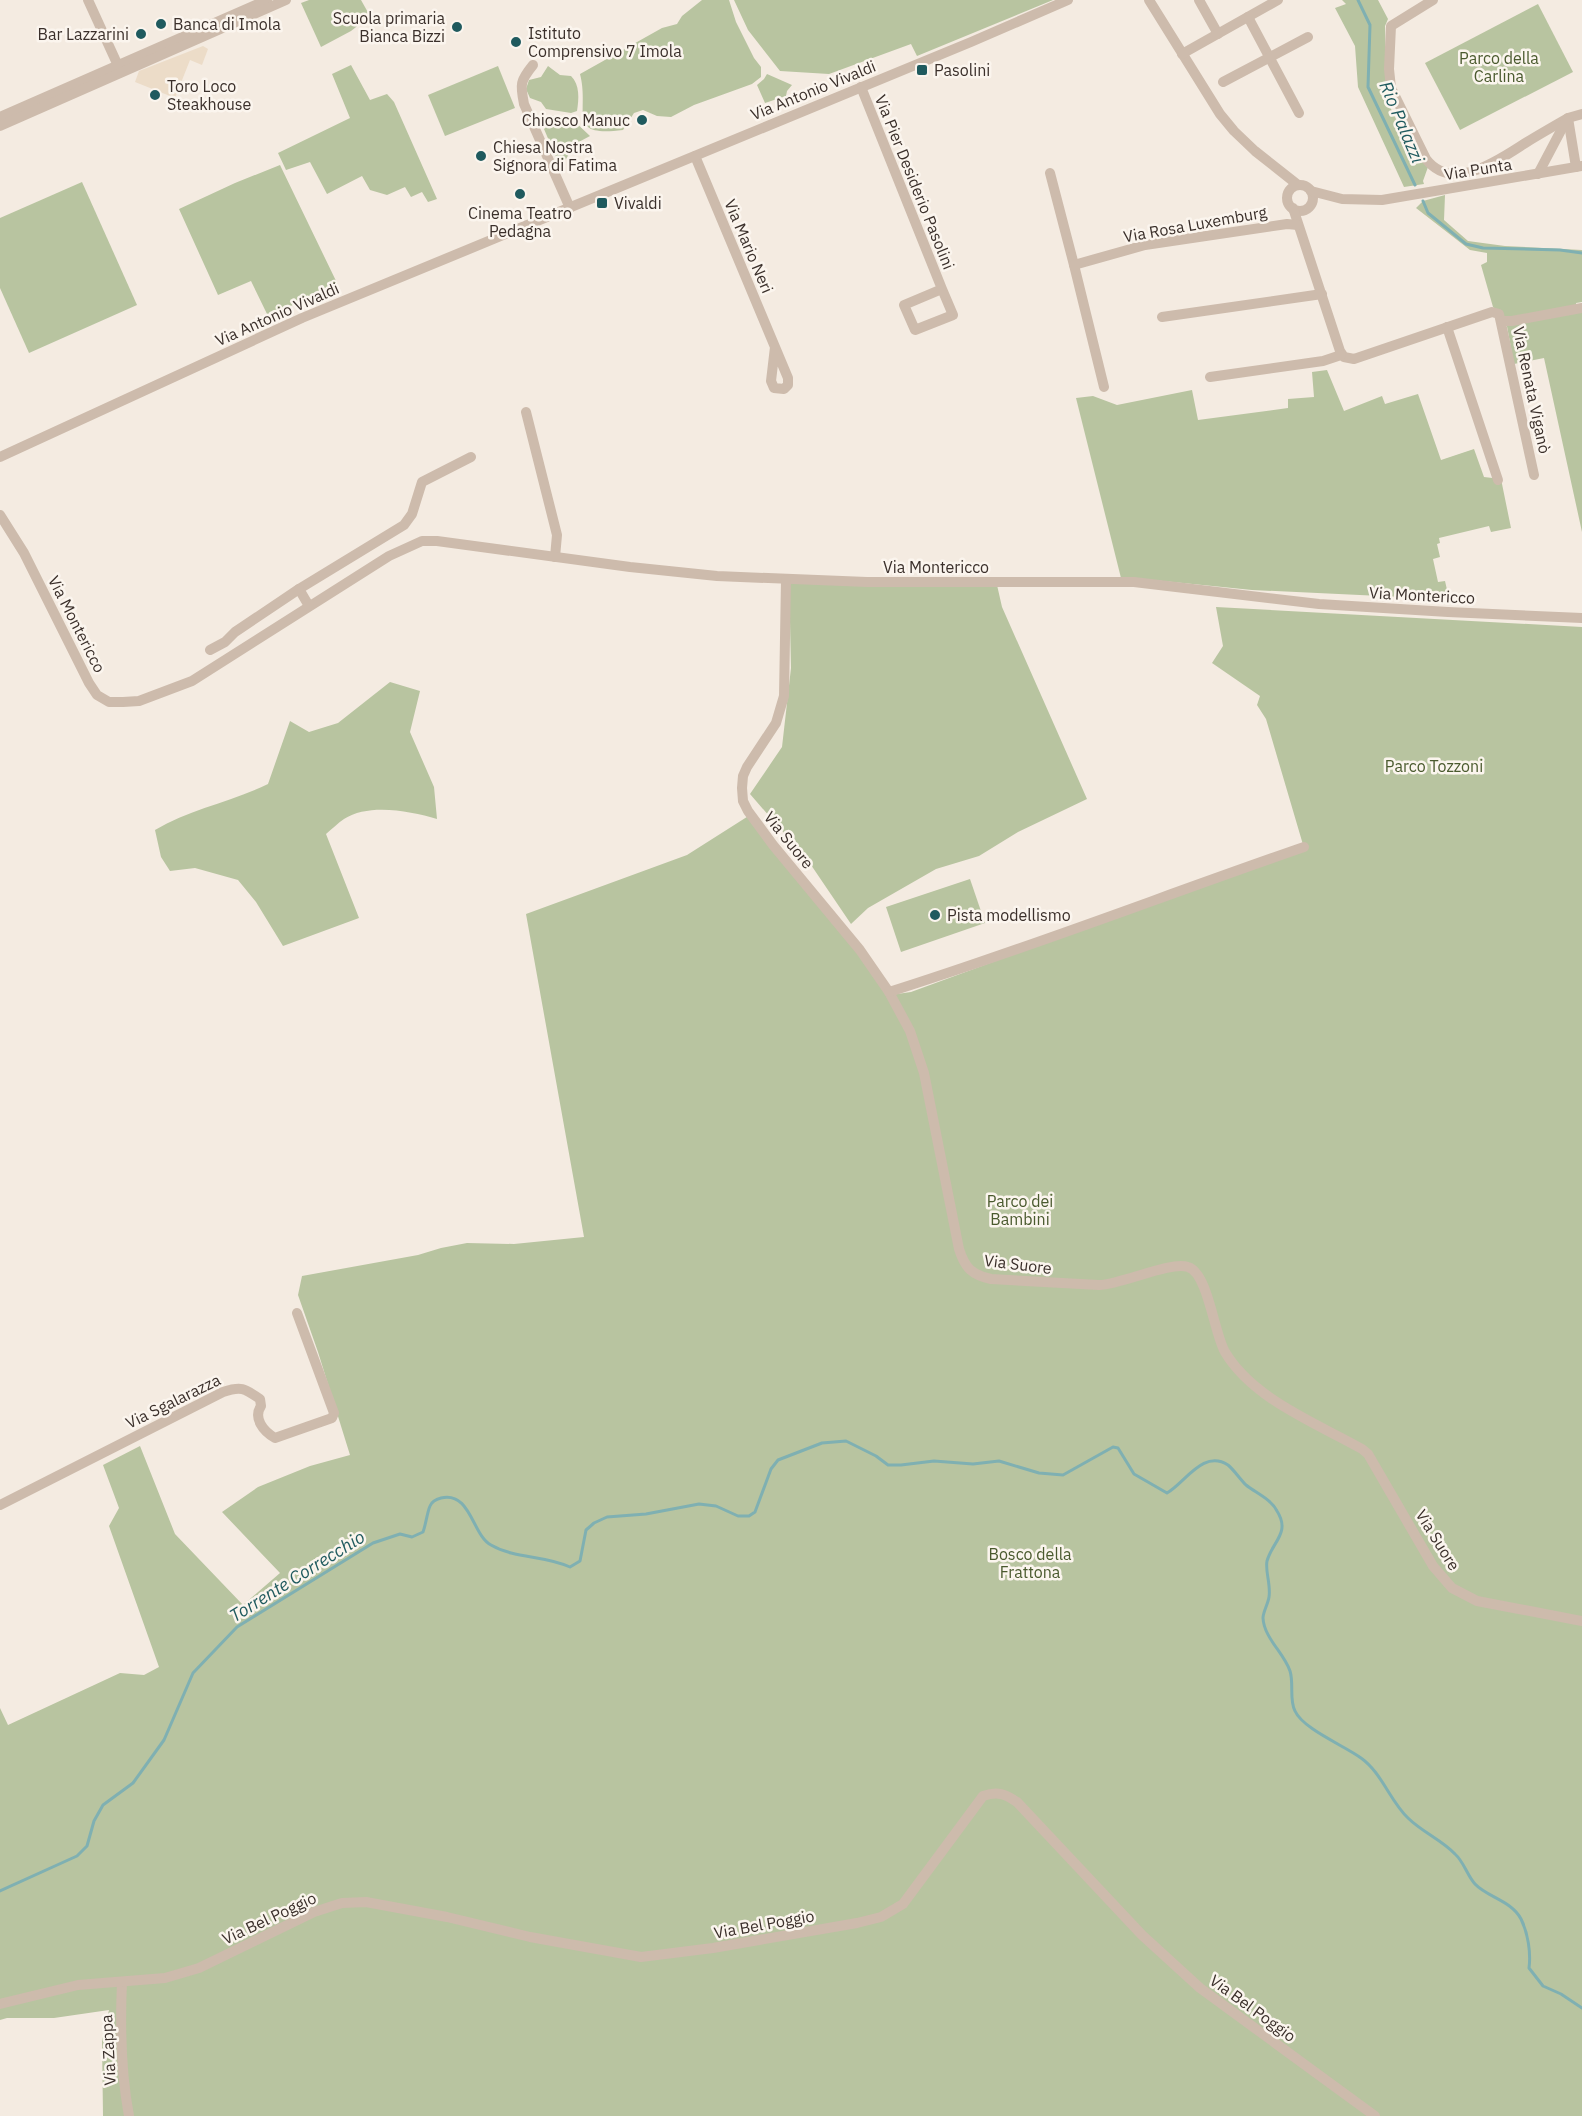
<svg xmlns="http://www.w3.org/2000/svg" width="1582" height="2116" font-family="'IBM Plex Sans',sans-serif">
  <style>
    .green { fill: #b8c4a0 }
    .plaza { fill: #ecdcc8 }
    .lines { fill: none; stroke-linecap: round; stroke-linejoin: round }
    .stream { stroke: #7fb0b2; stroke-width: 3 }
    .minor { stroke: #cdbbac; stroke-width: 10 }
    .poi-dot { fill: #1f5a5e; stroke: #fbf5ee; stroke-width: 2 }
    .labels { text-anchor: middle; dominant-baseline: central; stroke-width: 5; stroke-linejoin: round; paint-order: stroke }
    .poi-label { font-size: 16px; fill: #3b302b; stroke: #fbf5ee; text-anchor: start }
    .park-label { font-size: 16px; fill: #4a5a2e; stroke: #fbf5ee }
    .street-label { font-size: 16px; fill: #3b302b; stroke: #fbf5ee }
    .water-label { font-size: 18px; font-style: italic; fill: #1f5a5e; stroke: #fbf5ee }
  </style>
  <rect width="100%" height="100%" fill="#f4ebe1"/>
  <g class="green">
    <polygon points="309,0 361,0 370,16 351,31 321,47 301,3"/>
    <path d="M702,0h27l7,22 18,36 7,9v10l-9,7 -58,21 -23,12 -14,-1 -14,-6 -9,3 -11,17c-58,7 -33,-17 -43,-56l82,-46 15,-4 5,-8z"/>
    <polygon points="734,0 1053,0 917,56 911,44 829,74 780,71 748,30"/>
    <polygon points="1342,0 1378,0 1388,19 1385,26 1386,86 1389,95 1387,101 1401,129 1406,131 1428,167 1423,181 1424,184 1404,187 1358,87 1355,46 1335,8 1346,4"/>
    <polygon points="1538,4 1573,72 1460,130 1425,63"/>
    <polygon points="351,65 370,100 387,94 394,102 437,199 428,202 422,192 411,197 405,187 387,195 370,190 362,176 327,194 310,162 286,170 278,153 350,118 332,74"/>
    <polygon points="498,66 515,108 445,136 428,95"/>
    <path d="M548,66l12,9 11,1c9,9 8,23 6,35l-6,2 -25,-4 -5,-7 -11,-4 -4,-9 3,-9 12,-3z"/>
    <polygon points="767,74 792,85 787,91 786,96 765,103 757,85 764,79"/>
    <polygon points="548,115 572,119 590,136 575,144 566,159 559,164 544,129 547,125"/>
    <polygon points="280,165 338,285 268,316 251,281 218,295 179,209 235,183"/>
    <polygon points="82,182 137,305 29,353 0,288 0,218"/>
    <polygon points="1445,195 1444,220 1468,241 1505,246 1582,250 1582,302 1576,303 1577,310 1582,309 1582,532 1544,358 1514,364 1506,321 1493,307 1481,265 1487,262 1487,253 1470,250 1416,208 1423,201"/>
    <polygon points="1327,370 1344,411 1382,396 1385,404 1418,394 1441,460 1474,449 1484,477 1501,479 1511,528 1491,532 1489,526 1439,538 1440,543 1437,544 1440,557 1433,559 1438,582 1445,581 1448,594 1475,596 1475,603 1423,598 1252,590 1143,579 1122,582 1076,398 1093,396 1117,405 1192,390 1198,420 1288,408 1288,399 1314,397 1312,372"/>
    <polygon points="789,576 997,585 1002,607 1087,799 1018,832 979,856 936,869 868,908 851,924 809,862 750,794 782,747 791,668"/>
    <polygon points="1216,607 1582,627 1582,2116 103,2116 102,2040 109,2010 54,2018 7,2018 0,2020 0,1708 8,1725 120,1673 144,1675 159,1667 109,1526 119,1508 103,1465 140,1446 175,1534 243,1605 280,1573 222,1512 258,1487 310,1466 350,1455 318,1352 298,1295 302,1276 418,1255 441,1248 467,1243 514,1244 584,1237 526,914 687,855 750,815 890,995 911,992 1304,848 1266,719 1257,705 1260,696 1212,663 1223,646"/>
    <path d="M390,682l30,9 -10,41 24,55 3,32c-27,-8 -68,-16 -93,0 -6,4 -12,10 -18,15l33,84 -76,28 -27,-44 -18,-22 -43,-12 -25,3 -9,-14 -6,-27c35,-21 76,-28 113,-46l22,-63 19,11 29,-9z"/>
    <polygon points="970,879 985,923 901,952 886,907"/>
  </g>
  <polygon class="plaza" points="203,46 208,49 202,65 190,60 175,98 135,82 139,71"/>
  <g class="lines">
    <g class="stream">
      <polyline points="1358,0 1370,25 1368,87 1415,185"/>
      <polyline points="1423,201 1428,213 1466,244 1483,248 1560,250 1582,253"/>
      <path d="M0,1891l77,-35 10,-10 7,-25 9,-16 30,-22 31,-43 29,-67 44,-46 136,-84 27,-9 12,3 11,-5c3,-8 4,-19 7,-26 2,-5 7,-7 11,-8 30,-7 31,37 50,47 24,14 54,10 79,22l10,-6 6,-31 8,-7 13,-6 39,-3 53,-10 17,2 22,10h11l6,-4 16,-43 7,-9 44,-17 24,-2 30,15 12,9h13l33,-4 39,3 26,-3 40,12 24,2 50,-28 5,1 16,26 33,19c18,-10 36,-44 61,-28 6,5 12,14 18,20 10,8 25,14 31,26 14,22 -5,31 -10,50 -2,10 4,24 2,36 -1,7 -6,15 -6,21 1,20 21,35 27,53 4,12 -1,29 5,40 8,18 50,35 66,47 21,15 29,43 47,60 14,14 34,22 47,36 9,8 12,21 20,30 12,13 37,17 46,35 7,14 10,34 8,49l14,18 18,8 21,14"/>
    </g>
    <g class="minor">
      <polyline points="88,0 120,70"/>
      <polyline points="1149,0 1220,114 1234,131 1255,151 1298,185"/>
      <polyline points="1199,0 1218,34"/>
      <path d="M1433,0l-42,26 -2,43 2,19 35,71c27,35 74,0 101,-17 13,-8 27,-16 41,-24l14,-4"/>
      <polyline points="1248,17 1299,113"/>
      <polyline points="1182,54 1278,0"/>
      <path d="M533,65c-13,16 -13,19 -9,39l46,104"/>
      <polyline points="1223,82 1308,37"/>
      <polyline points="861,87 942,289 953,315 915,330 904,305 942,289"/>
      <polyline points="0,117 267,0"/>
      <polyline points="1568,118 1576,167"/>
      <polyline points="0,126 286,0"/>
      <polyline points="695,156 788,378 788,385 784,389 774,388 771,381 775,347"/>
      <polyline points="1050,173 1074,265"/>
      <polyline points="1538,174 1567,119"/>
      <circle cx="1300" cy="198" r="13"/>
      <polyline points="1311,191 1342,199 1382,200 1582,166"/>
      <polyline points="1293,208 1340,351 1344,357 1354,359 1492,312 1499,314 1534,475"/>
      <polyline points="1162,317 1322,294"/>
      <polyline points="1502,321 1512,321 1582,308"/>
      <polyline points="1447,327 1498,480"/>
      <polyline points="1210,377 1323,361 1341,355"/>
      <polyline points="1104,387 1074,265 1145,245 1287,224 1298,225"/>
      <polyline points="526,412 557,535 555,557"/>
      <polyline points="0,457 302,318 971,42 1068,0"/>
      <polyline points="0,515 24,553 89,683 97,695 109,702 123,702 139,701 192,681 389,556 422,541 437,541 630,567 717,576 867,582 1134,582 1319,604 1448,612 1582,618"/>
      <path d="M786,580l-2,116 -8,27 -29,44 -4,9 -1,12 1,13 5,10 25,34 87,105 29,42 21,39 14,42 35,176c6,19 13,26 32,30l108,6c24,-1 71,-24 89,-18 20,6 26,66 37,85 28,47 91,71 137,97l6,5 65,112 19,22 25,13 105,20"/>
      <polyline points="309,606 299,589 404,525 412,514 422,482 471,457"/>
      <polyline points="210,650 225,642 235,632 299,589"/>
      <path d="M889,992c140,-44 276,-97 415,-145"/>
      <path d="M0,1505l223,-113c18,-6 21,-4 37,7l1,7c-8,12 2,25 14,32l57,-20 2,-5 -37,-100"/>
      <path d="M122,1982c-2,44 -1,91 7,134"/>
      <path d="M0,2004l78,-19 87,-7 34,-10 115,-56 28,-9 24,-1 81,15 83,20 111,20 72,-9 144,-25 24,-6 22,-13 80,-108c15,-5 22,-2 34,6l125,133 58,53 175,128"/>
    </g>
  </g>
  <g class="poi-dot">
    <circle cx="161" cy="24" r="6"/>
    <circle cx="457" cy="27" r="6"/>
    <circle cx="141" cy="34" r="6"/>
    <circle cx="516" cy="42" r="6"/>
    <rect x="916" y="64" width="12" height="12" rx="3"/>
    <circle cx="155" cy="95" r="6"/>
    <circle cx="642" cy="120" r="6"/>
    <circle cx="481" cy="156" r="6"/>
    <circle cx="520" cy="194" r="6"/>
    <rect x="596" y="197" width="12" height="12" rx="3"/>
    <circle cx="935" cy="915" r="6"/>
  </g>
  <g class="labels">
    <g class="poi-label">
      <text x="445" y="18" text-anchor="end">Scuola primaria<tspan x="445" dy="18">Bianca Bizzi</tspan></text>
      <text x="173" y="24">Banca di Imola</text>
      <text x="528" y="33">Istituto<tspan x="528" dy="18">Comprensivo 7 Imola</tspan></text>
      <text x="129" y="34" text-anchor="end">Bar Lazzarini</text>
      <text x="934" y="70">Pasolini</text>
      <text x="167" y="86">Toro Loco<tspan x="167" dy="18">Steakhouse</tspan></text>
      <text x="630" y="120" text-anchor="end">Chiosco Manuc</text>
      <text x="493" y="147">Chiesa Nostra<tspan x="493" dy="18">Signora di Fatima</tspan></text>
      <text x="614" y="203">Vivaldi</text>
      <text x="520" y="213" text-anchor="middle">Cinema Teatro<tspan x="520" dy="18">Pedagna</tspan></text>
      <text x="947" y="915">Pista modellismo</text>
    </g>
    <g class="park-label">
      <text x="1499" y="58">Parco della<tspan x="1499" dy="18">Carlina</tspan></text>
      <text x="1434" y="766">Parco Tozzoni</text>
      <text x="1020" y="1201">Parco dei<tspan x="1020" dy="18">Bambini</tspan></text>
      <text x="1030" y="1554">Bosco della<tspan x="1030" dy="18">Frattona</tspan></text>
    </g>
    <g class="street-label">
      <text transform="translate(813 90) rotate(-22)">Via Antonio Vivaldi</text>
      <text transform="translate(1478 169) rotate(-9)">Via Punta</text>
      <text transform="translate(915 182) rotate(68)">Via Pier Desiderio Pasolini</text>
      <text transform="translate(1195 224) rotate(-10)">Via Rosa Luxemburg</text>
      <text transform="translate(749 246) rotate(67)">Via Mario Neri</text>
      <text transform="translate(277 314) rotate(-24)">Via Antonio Vivaldi</text>
      <text transform="translate(1532 390) rotate(78)">Via Renata Viganò</text>
      <text x="936" y="567">Via Montericco</text>
      <text transform="translate(1422 595) rotate(3)">Via Montericco</text>
      <text transform="translate(77 624) rotate(63)">Via Montericco</text>
      <text transform="translate(789 840) rotate(51)">Via Suore</text>
      <text transform="translate(1018 1264) rotate(7)">Via Suore</text>
      <text transform="translate(173 1401) rotate(-26)">Via Sgalarazza</text>
      <text transform="translate(1438 1540) rotate(58)">Via Suore</text>
      <text transform="translate(269 1918) rotate(-25)">Via Bel Poggio</text>
      <text transform="translate(764 1924) rotate(-10)">Via Bel Poggio</text>
      <text transform="translate(1253 2008) rotate(36)">Via Bel Poggio</text>
      <text transform="translate(108 2050) rotate(-93)">Via Zappa</text>
    </g>
    <g class="water-label">
      <text transform="translate(1402 122) rotate(67)">Rio Palazzi</text>
      <text transform="translate(297 1576) rotate(-32)">Torrente Correcchio</text>
    </g>
  </g>
</svg>
